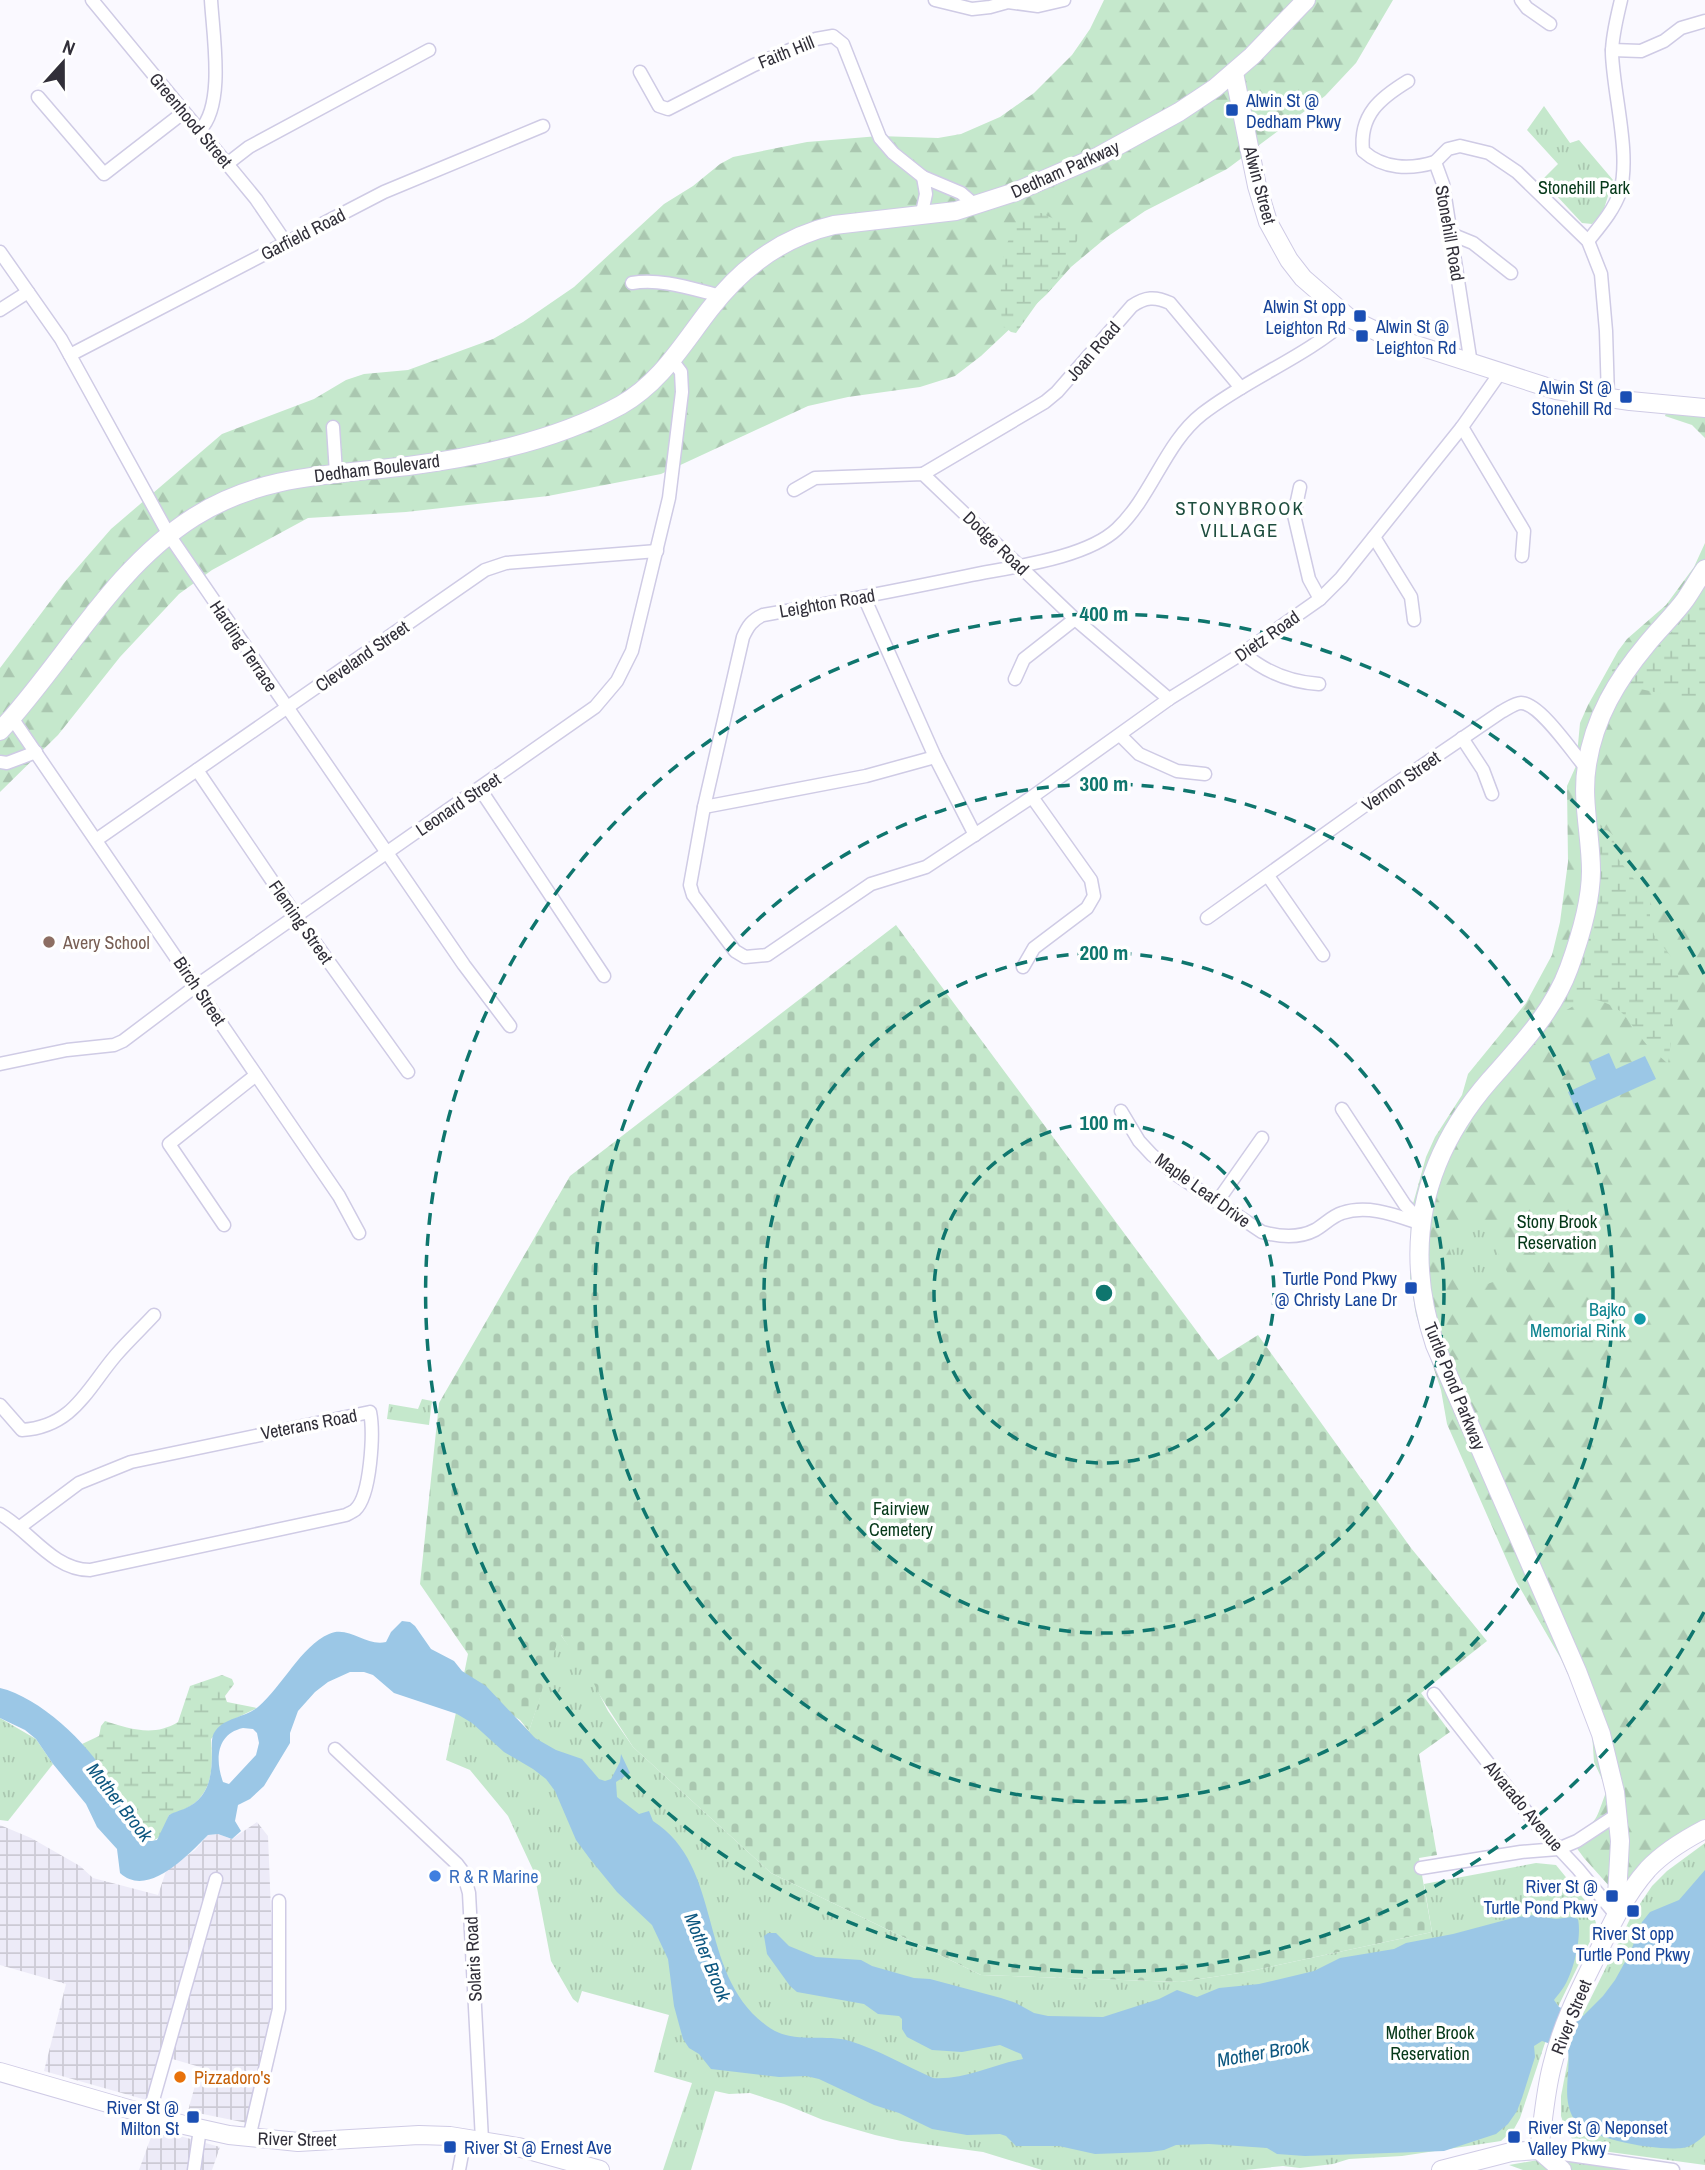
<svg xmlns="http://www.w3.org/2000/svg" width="1705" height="2170" font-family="'Archivo Narrow',sans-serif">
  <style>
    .industrial { fill: url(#industrial-grid) }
    .forest { fill: url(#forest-firs) }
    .wetland { fill: url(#wetland-marsh) }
    .cemetery { fill: url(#cemetery-stones) }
    .park { fill: url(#park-tufts) }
    .water { fill: #9bc7e6; fill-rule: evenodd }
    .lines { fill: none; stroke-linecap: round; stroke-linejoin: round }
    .street-casing { stroke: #cfcbe5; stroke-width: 15 }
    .secondary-casing { stroke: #cfcbe5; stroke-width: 20 }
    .street { stroke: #fff; stroke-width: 12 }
    .secondary { stroke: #fff; stroke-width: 18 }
    .ring { fill: none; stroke: #0f766e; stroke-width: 3.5; stroke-dasharray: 12 9 }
    .transit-dot { fill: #1a4fb4; stroke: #fff; stroke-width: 2.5 }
    .education-dot { fill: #8d6e63; stroke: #fff; stroke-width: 2.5 }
    .culture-dot { fill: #0f9aa8; stroke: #fff; stroke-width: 2.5 }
    .shop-dot { fill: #3f7fe0; stroke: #fff; stroke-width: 2.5 }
    .food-dot { fill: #e8710a; stroke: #fff; stroke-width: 2.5 }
    .labels { text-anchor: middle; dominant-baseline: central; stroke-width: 7; stroke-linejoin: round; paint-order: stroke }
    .street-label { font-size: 18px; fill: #312f39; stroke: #fff }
    .transit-label { font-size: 18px; fill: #164399; stroke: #fff; text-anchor: end }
    .park-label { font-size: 18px; fill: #053819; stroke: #fff }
    .education-label { font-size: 18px; fill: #785e54; stroke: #fff; text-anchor: start }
    .culture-label { font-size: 18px; fill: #0d838f; stroke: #fff; text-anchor: end }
    .shop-label { font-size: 18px; fill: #366cbe; stroke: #fff; text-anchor: start }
    .food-label { font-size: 18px; fill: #c56008; stroke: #fff; text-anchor: start }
    .neighbourhood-label { font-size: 19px; letter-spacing: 2px; fill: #1e4e3e; stroke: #fff }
    .water-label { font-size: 19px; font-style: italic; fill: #0d5780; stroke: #fff }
    .centre { fill: #0f766e; stroke: #fff; stroke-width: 3.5 }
    .ring-label { font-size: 21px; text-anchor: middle; font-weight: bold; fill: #0f766e; stroke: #fff; stroke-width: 7; stroke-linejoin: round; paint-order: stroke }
  </style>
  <defs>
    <pattern id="industrial-grid" width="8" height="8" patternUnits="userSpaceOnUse" patternTransform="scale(1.75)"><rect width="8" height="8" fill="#edebf8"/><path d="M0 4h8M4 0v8" fill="none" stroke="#cccad5"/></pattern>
    <pattern id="forest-firs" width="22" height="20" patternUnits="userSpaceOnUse" patternTransform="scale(1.75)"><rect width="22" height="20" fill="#c5e8cc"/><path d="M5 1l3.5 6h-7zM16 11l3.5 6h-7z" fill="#aac7b0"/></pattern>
    <pattern id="wetland-marsh" width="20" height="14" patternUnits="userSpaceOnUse" patternTransform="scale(1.75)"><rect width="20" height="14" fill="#c5e8cc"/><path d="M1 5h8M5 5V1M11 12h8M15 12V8" fill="none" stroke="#aac7b0"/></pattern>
    <pattern id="cemetery-stones" width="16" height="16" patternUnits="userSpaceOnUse" patternTransform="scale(1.75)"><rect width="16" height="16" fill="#c5e8cc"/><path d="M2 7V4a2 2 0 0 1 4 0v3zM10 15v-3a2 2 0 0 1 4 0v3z" fill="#aac7b0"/></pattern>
    <pattern id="park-tufts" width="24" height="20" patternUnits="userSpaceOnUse" patternTransform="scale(1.75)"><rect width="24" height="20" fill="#c5e8cc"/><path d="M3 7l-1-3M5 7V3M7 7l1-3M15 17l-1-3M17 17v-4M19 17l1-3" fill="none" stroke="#aac7b0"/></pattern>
  </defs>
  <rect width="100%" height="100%" fill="#faf9ff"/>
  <g class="industrial">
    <polygon points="257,1822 268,1836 275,2011 247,2123 188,2111 200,2067 169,2058 157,2103 44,2071 66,1984 0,1965 0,1825 31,1838 80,1866 93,1878 158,1895 166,1871 195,1850 208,1835 218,1834 232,1839"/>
    <polygon points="154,2129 220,2147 212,2170 139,2170"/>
  </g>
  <g class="forest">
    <polygon points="1104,0 1393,0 1356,63 1325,96 1227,169 1145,211 1107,237 1071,267 1047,294 981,356 955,376 920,387 848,397 808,406 661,474 548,496 406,512 308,518 212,570 179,594 120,657 58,735 0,792 0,668 64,583 111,529 222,434 314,399 346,380 364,374 408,370 493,339 523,322 574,287 664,204 693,186 720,164 733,157 807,142 879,136 938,138 961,134 1000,117 1034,93 1072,55 1090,29"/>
    <polygon points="1670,400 1705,404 1705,438 1692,425 1665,416"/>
    <path d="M1705,543v1278l-86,76 -35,-39 -14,-19c31,-20 24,-17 37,-49l-13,-28 -2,-29 -10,-28 -21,-46 -45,-78 -69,-157 -6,-34 -25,-75 -6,-37 1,-67 15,-54 9,-20 27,-42 6,-21 58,-71 26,-48 8,-33 8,-60 -1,-76 9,-20 4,-43 8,-18 30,-54 9,-12 39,-34 28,-38z"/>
  </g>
  <g class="wetland">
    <path d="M1032,212l9,1 22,10 17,2 1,6 -10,24 -20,34 -8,6 -27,38 -5,-1 -9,-7c-2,-34 -6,-95 30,-113z"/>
    <polygon points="1705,581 1705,696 1692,700 1612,683 1612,670 1636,640 1670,633 1677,628"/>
    <path d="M1592,818l20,16 7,26 18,23 8,6 5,11v20l4,15 18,23 8,23v15l-5,13 -7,55c-6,-6 -14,-12 -21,-19 -22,-26 -20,-39 -59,-47l-27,15h-8l31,-89z"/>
    <path d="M222,1675l10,4 2,5 -9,12 2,6 30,6 -31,15 -15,16c2,27 3,56 -26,70 -5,3 -10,3 -16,6 -4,11 -6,24 -18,26l-16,-16 -27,-47 -26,-34 17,-8 2,-10 4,-5c25,8 49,16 73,1l12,-36z"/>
  </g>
  <polygon class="cemetery" points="896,925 1218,1360 1258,1335 1411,1548 1487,1641 1421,1693 1450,1732 1419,1754 1437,1855 1419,1858 1432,1932 1246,1972 1180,1982 981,1975 771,1873 633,1747 561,1635 529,1731 520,1720 462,1684 468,1654 420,1584 439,1403 570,1176"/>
  <g class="park">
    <polygon points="1544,106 1570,143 1579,140 1613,180 1603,212 1592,224 1582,223 1542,180 1558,164 1527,130"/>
    <path d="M1481,1216l28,60 -27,10c-7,-2 -14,-5 -19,-11 -9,-11 -23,-38 -8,-50 7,-5 18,-6 26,-9z"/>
    <polygon points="422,1399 432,1401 429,1425 387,1419 389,1404 418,1409"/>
    <path d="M560,1634l28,38 20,39 25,36 138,126 210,102 199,7 66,-10 186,-40 -8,-48 112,-21 20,2 36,44 5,18 -42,86 -35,105 -6,11 -13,12 -99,15 -53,3 -16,5 -33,4 -17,-2 -38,4h-203l-59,-18 -82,-11 -26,-6 -52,-15 -39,-16 -34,-11 -21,1 -14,-3 -24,79h-28l29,-87 -38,-11 15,-57 -87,-24 -4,12 -5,-4 -22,-38 -17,-89 -26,-56 -38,-46 -24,-10 16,-76c25,13 47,26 67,47z"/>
    <polygon points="0,1718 36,1739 53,1764 8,1821 0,1820"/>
    <polygon points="1705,1843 1705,2165 1595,2150 1573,2140 1566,2131 1561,2116 1561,2096 1573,2034 1631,1917 1652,1886 1667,1871"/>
    <polygon points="1549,2158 1635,2170 1523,2170 1509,2165"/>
  </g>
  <g class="water">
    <polygon points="1609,1053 1616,1069 1645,1056 1656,1079 1578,1114 1568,1092 1596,1079 1589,1062"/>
    <path d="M402,1621l8,1 5,4 16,23 23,12 8,10 24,15 49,52 21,12 26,9 17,20 6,2 6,-2 9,-17 1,-8 9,19 -14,9 1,15 22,17 10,-3 4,10c72,46 43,153 114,205 25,19 55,7 83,15 29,9 56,25 83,37 32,2 60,-14 90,-19l-2,-5 -21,-9 -38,7 -30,-2 -25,-13 -5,-8v-10l-3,-3 -21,-2 -14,-10 -67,-12 -7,-6 -23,-32 -3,-18 4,-3h8l13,13 27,11 45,3 11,6 42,12 16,1 71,19 15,5 18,10 14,3 55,1 56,-18 18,-9 20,7 22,-9 40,-4 55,-13 26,-13 54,-9 12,-6 47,-9 60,-16 17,-3 26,4 16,-2 6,2c4,19 -5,57 -17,72 -2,3 -5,6 -7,9l5,7 24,9 20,-20 12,-16 15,-27 12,-31 8,-10 29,-12 26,-30v265c-7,6 -14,12 -23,13 -23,3 -95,-8 -108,-29 -13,-21 -3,-46 -6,-69l-26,-9 -8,5 1,11 -13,41 -5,13 -9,13 -12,10 -52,17 -139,5 -28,-2 -10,-6 -58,-4 -33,1 -12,5 -14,2 -55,2 -36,-8h-43l-10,-10 -6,-2 -33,1 -35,-6 -33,-16 -25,-8 -55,-26 -13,-3 -27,1 -68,-8 -12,-15 -10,-6 -6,-9 -9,-33 -6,-47 -16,-34 -35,-33 -27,-33 -14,-19 -21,-49 -9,-12 -13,-10 -29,-17 -32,-29 -15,-9 -63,-21 -21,-18 -9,-3h-14l-22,10 -13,10 -17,19 -8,22v10l-26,43 -14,13 -12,6 -3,16 6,10 -9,8 -14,-5 -10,1c-19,19 -60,64 -88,38l-3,-24 -20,-22 -11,-23 -33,-40 -17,-25 -11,-9 -25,-12v-30c39,9 88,55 108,90 13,22 22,46 42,63l7,-1 12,-25c5,-3 10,-4 15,-6 26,-11 28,-34 28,-58 0,-8 -1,-15 4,-21 9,-12 30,-13 42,-23 24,-20 43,-61 71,-73 20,-9 37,13 57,8l5,-10zM243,1728l10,1 4,4 2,10 -3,12 -27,29 -6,-2c-8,-22 -7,-48 20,-54z"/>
  </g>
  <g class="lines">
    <defs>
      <g id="street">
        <polyline points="92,0 256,199 286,243"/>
        <polyline points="935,0 972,9 990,7 1008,2 1038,6 1064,0"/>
        <polyline points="1521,0 1527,8 1550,24"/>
        <polyline points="1612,50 1641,51 1664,41 1681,28 1705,21"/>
        <polyline points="640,72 659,106 668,109 754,65 816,39 833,36 843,44 880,138 893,153 923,177"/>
        <path d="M1408,81c-28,17 -49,34 -45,70 20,18 47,19 72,11"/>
        <polyline points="38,97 104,174 184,112"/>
        <path d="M200,130c25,-25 13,-95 11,-130"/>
        <polyline points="227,164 249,147 429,50"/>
        <polyline points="921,217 926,194 923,177 961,193 976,206"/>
        <polyline points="1451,234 1473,243 1511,273"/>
        <path d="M1588,241c12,-15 26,-31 32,-49 11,-38 -7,-100 -8,-139 0,-17 5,-36 9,-53"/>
        <polyline points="0,252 61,339 169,535 464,965 510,1026"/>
        <path d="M632,283c29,-5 60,6 89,13"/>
        <polyline points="0,310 28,292"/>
        <path d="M1349,318c-43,39 -101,60 -147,96 -37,29 -50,82 -85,115 -32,30 -107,38 -150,47 -68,14 -135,27 -204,39 -11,5 -15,11 -20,22l-39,170 -14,78 3,10 42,56 10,6 22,-2 104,-71 55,-17 106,-70 137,-98 74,-46 77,-54 21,-21 121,-151 38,-54"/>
        <polyline points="70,355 384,192 543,126"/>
        <polyline points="1471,364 1443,184 1435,162 1448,149 1460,146 1489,153 1517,172 1588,241 1601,274 1606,331 1608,398"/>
        <polyline points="333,427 336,473"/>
        <polyline points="1462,427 1524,531 1522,556"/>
        <path d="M923,474l122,-72 12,-10 75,-86c13,-9 23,-10 38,-3l71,85"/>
        <polyline points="1300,487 1294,515 1309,579 1320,599"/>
        <polyline points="794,490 815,478 923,474 1075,619 1169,699"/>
        <polyline points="1374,537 1411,597 1414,620"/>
        <polyline points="864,597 935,757 975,835"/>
        <path d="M1243,653c23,20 47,29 76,31"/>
        <polyline points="1015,679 1024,659 1075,619"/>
        <polyline points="12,718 339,1196 359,1233"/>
        <polyline points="1120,735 1139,754 1177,771 1205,774"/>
        <polyline points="1462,738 1483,770 1492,794"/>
        <polyline points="0,762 7,763 36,752"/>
        <polyline points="197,770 296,916 408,1072"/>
        <polyline points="480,789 604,976"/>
        <polyline points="704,807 866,776 935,757"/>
        <polyline points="96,840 485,570 506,563 657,551"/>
        <polyline points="1268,876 1323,955"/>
        <path d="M1207,918l178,-127 116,-79c6,-3 14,-9 20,-9 19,0 52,50 65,65"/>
        <polyline points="1023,967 1034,948 1087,908 1094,896 1091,880 1032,797"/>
        <polyline points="0,1064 67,1050 114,1045 123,1041 196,986 595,707 617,681 632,651 669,498 682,392 681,372 672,360"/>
        <polyline points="1342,1109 1405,1205 1422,1223"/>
        <path d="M1121,1111l18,30 13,14 25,20 85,57c18,5 36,7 53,-2 9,-5 17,-14 27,-17 27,-9 55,3 80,11"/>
        <polyline points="1217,1202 1262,1138"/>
        <polyline points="224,1225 169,1144 256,1075"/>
        <path d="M0,1405l22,25c51,-3 65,-41 94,-75 12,-14 26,-27 38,-40"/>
        <path d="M0,1514c30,17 53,56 90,56l256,-55c2,-1 8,-4 9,-5 16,-14 19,-78 15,-98l-239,50 -52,21 -59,44"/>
        <polyline points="1434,1694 1536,1824 1578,1869 1616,1915"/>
        <polyline points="335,1749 457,1864 463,1872 469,1893 482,2140"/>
        <polyline points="1421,1868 1521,1852 1558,1849 1577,1841 1618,1814"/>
        <polyline points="149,2114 216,1879"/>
        <polyline points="249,2138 279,2009 279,1901"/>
        <polyline points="1542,2151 1673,2170"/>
        <polyline points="194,2170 200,2129"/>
        <polyline points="459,2170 465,2138"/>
      </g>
      <g id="secondary">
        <polyline points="1234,73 1257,186 1268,222 1289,260 1303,278 1349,318 1382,334 1556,390 1630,401 1705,408"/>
        <path d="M0,731c65,-70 112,-162 194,-214 68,-43 138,-42 214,-51 70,-9 151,-27 213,-61 40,-23 61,-60 89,-96 32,-42 73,-72 124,-84l122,-14 59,-19 84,-36 80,-44 36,-24 37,-32 54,-56"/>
        <path d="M1616,1915l4,-74 -5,-49 -14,-58 -24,-63 -142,-326c-33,-99 -13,-187 55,-265 30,-34 63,-68 79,-112 11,-30 22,-65 22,-97 0,-35 -10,-72 -4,-106 7,-47 30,-85 60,-121 12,-15 27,-29 38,-44 7,-10 13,-21 20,-31"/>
        <polyline points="0,2072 184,2125 229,2135 298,2142 419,2135 450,2136 518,2147 600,2170"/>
        <path d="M1539,2150c4,-28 6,-57 13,-84 9,-38 25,-71 42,-105 15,-32 30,-65 54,-92 16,-17 36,-29 57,-40"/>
        <polyline points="1539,2150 1562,2170"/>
        <polyline points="1441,2170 1511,2152 1539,2150"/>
      </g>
    </defs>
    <use href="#street" class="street-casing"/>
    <use href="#secondary" class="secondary-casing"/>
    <use href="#street" class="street"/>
    <use href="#secondary" class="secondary"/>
  </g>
  <g class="ring">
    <circle cx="1104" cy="1293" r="170"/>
    <circle cx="1104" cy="1293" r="340"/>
    <circle cx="1104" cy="1293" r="509"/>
    <path d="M1704 1612A679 679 0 1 1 1704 974"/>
  </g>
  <g class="transit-dot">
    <rect x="1225" y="103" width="14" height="14" rx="3.5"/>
    <rect x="1353" y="309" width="14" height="14" rx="3.5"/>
    <rect x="1355" y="329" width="14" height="14" rx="3.5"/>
    <rect x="1619" y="390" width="14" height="14" rx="3.5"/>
    <rect x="1404" y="1281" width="14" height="14" rx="3.5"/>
    <rect x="1605" y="1889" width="14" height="14" rx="3.5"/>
    <rect x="1626" y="1904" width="14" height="14" rx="3.5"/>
    <rect x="186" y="2110" width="14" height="14" rx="3.5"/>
    <rect x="1507" y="2130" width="14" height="14" rx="3.5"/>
    <rect x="443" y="2140" width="14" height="14" rx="3.5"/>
  </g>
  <circle class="education-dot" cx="49" cy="942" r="7"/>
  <circle class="culture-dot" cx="1640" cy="1319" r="7"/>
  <circle class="shop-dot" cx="435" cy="1876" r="7"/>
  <circle class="food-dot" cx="180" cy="2077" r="7"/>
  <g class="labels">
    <g class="street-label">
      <text transform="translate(786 52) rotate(-22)">Faith Hill</text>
      <text transform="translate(191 120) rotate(50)">Greenhood Street</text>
      <text transform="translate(1065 169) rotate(-24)">Dedham Parkway</text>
      <text transform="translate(1260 185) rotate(75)">Alwin Street</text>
      <text transform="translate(1450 233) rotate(80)">Stonehill Road</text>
      <text transform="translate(303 234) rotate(-27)">Garfield Road</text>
      <text transform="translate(1093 351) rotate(-49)">Joan Road</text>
      <text transform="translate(377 468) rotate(-7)">Dedham Boulevard</text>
      <text transform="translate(996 543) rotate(44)">Dodge Road</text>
      <text transform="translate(827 603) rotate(-10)">Leighton Road</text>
      <text transform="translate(1267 636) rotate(-35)">Dietz Road</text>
      <text transform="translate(244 646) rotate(56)">Harding Terrace</text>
      <text transform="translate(362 656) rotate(-35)">Cleveland Street</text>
      <text transform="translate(1401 781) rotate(-35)">Vernon Street</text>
      <text transform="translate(458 804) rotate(-34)">Leonard Street</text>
      <text transform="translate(301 922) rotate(55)">Fleming Street</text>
      <text transform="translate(200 991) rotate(56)">Birch Street</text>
      <text transform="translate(1203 1190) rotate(36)">Maple Leaf Drive</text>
      <text transform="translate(1455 1386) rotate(68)">Turtle Pond Parkway</text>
      <text transform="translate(309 1424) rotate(-11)">Veterans Road</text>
      <text transform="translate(1524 1806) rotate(50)">Alvarado Avenue</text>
      <text transform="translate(473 1959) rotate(-93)">Solaris Road</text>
      <text transform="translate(1571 2017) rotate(-68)">River Street</text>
      <text transform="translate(297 2139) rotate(1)">River Street</text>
    </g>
    <g class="transit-label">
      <text x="1246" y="100" text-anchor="start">Alwin St @<tspan x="1246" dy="21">Dedham Pkwy</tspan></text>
      <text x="1346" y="306">Alwin St opp<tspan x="1346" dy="21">Leighton Rd</tspan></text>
      <text x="1376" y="326" text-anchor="start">Alwin St @<tspan x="1376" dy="21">Leighton Rd</tspan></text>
      <text x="1612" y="387">Alwin St @<tspan x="1612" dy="21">Stonehill Rd</tspan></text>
      <text x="1397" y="1278">Turtle Pond Pkwy<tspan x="1397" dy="21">@ Christy Lane Dr</tspan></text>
      <text x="1598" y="1886">River St @<tspan x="1598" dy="21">Turtle Pond Pkwy</tspan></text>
      <text x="1633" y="1933" text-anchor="middle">River St opp<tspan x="1633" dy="21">Turtle Pond Pkwy</tspan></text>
      <text x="179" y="2107">River St @<tspan x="179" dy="21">Milton St</tspan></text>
      <text x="1528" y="2127" text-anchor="start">River St @ Neponset<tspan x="1528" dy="21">Valley Pkwy</tspan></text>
      <text x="464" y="2147" text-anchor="start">River St @ Ernest Ave</text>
    </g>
    <g class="park-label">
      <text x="1584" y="187">Stonehill Park</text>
      <text x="1557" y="1221">Stony Brook<tspan x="1557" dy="21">Reservation</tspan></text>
      <text x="901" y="1508">Fairview<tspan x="901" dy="21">Cemetery</tspan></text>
      <text x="1430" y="2032">Mother Brook<tspan x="1430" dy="21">Reservation</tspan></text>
    </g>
    <g class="education-label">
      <text x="63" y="942">Avery School</text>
    </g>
    <g class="culture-label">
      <text x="1626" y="1309">Bajko<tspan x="1626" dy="21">Memorial Rink</tspan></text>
    </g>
    <g class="shop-label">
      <text x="449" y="1876">R &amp; R Marine</text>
    </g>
    <g class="food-label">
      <text x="194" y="2077">Pizzadoro's</text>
    </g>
    <g class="neighbourhood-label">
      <text x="1240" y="508">STONYBROOK<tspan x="1240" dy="22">VILLAGE</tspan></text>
    </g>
    <g class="water-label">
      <text transform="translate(120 1802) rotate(52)">Mother Brook</text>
      <text transform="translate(708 1957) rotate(68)">Mother Brook</text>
      <text transform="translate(1263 2052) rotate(-10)">Mother Brook</text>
    </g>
  </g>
  <circle cx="1104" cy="1293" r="10" class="centre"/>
  <g class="ring-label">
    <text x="1104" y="621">400 m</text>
    <text x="1104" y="791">300 m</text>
    <text x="1104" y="960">200 m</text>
    <text x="1104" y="1130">100 m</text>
  </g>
  <g transform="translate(63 63) rotate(21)" stroke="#ffffff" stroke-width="5" paint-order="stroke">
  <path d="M0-5L12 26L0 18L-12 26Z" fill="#312f39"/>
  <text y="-10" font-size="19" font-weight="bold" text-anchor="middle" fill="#312f39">N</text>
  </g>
</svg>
